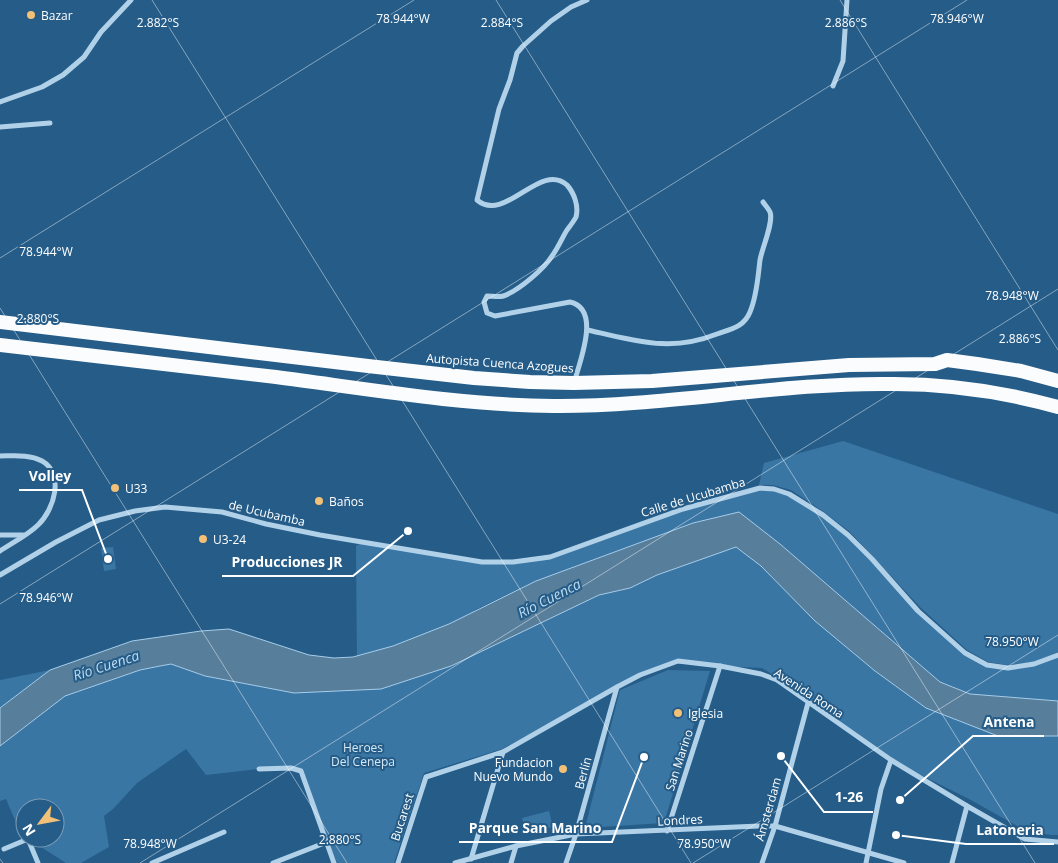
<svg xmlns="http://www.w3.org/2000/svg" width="1058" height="863" font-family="'Open Sans',sans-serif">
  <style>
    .green { fill: #3a76a4 }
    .water { fill: #577e9b; stroke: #a6cdea }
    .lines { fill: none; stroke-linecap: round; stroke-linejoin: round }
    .minor { stroke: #b1d1e9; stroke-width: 5 }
    .trunk { stroke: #fafcfe; stroke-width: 14 }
    .ticks { fill: none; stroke: #fff; stroke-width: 1; stroke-opacity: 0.45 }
    .poi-dot { fill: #f2c076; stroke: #255c88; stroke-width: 2 }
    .labels { text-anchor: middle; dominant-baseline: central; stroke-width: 4; stroke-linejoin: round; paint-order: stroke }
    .poi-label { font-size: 12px; fill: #fff; stroke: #255c88; text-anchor: start }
    .street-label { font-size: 12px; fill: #fff; stroke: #255c88 }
    .park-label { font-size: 12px; fill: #d5e9f7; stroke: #255c88 }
    .water-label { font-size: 14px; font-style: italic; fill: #bddbf0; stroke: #255c88 }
    .ticks-label { font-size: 12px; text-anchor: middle; fill: #fff; stroke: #255c88; stroke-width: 4; stroke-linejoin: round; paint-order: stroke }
    .leader { fill: none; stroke: #fff; stroke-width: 2 }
    .callout-dot { fill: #fff; stroke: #255c88; stroke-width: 2 }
    .callout-label { font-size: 14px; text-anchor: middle; font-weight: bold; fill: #fff; stroke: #255c88; stroke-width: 4; stroke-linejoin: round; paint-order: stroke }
  </style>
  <rect width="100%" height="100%" fill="#255c88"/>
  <g class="green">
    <polygon points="843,441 1058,514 1058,652 1034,662 1007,665 988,662 967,650 921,608 850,532 824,512 791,490 773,485 759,485 764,463"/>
    <polygon points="760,488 789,494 848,535 918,611 965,653 987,665 1008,668 1034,664 1058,655 1058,701 970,694 940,682 780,544 739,513 693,523 536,581 475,610 469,617 357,666 356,546 363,542 482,562 550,557 683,509"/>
    <polygon points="113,547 116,569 104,571 101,548"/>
    <polygon points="736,547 761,566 815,621 875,671 926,708 998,736 1058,736 1058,835 1051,835 1026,831 969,799 891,760 808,703 777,677 762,668 720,666 678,661 617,687 502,749 424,773 394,863 337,863 301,771 259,769 206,775 186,749 137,783 113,809 104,816 109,847 81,863 66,863 27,838 55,838 55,808 25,808 25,837 21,834 6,799 0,801 0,746 65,696 140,670 160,666 171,664 205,676 294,693 451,666 599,595 630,588 657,575 729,548 730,550"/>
    <polygon points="50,670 0,708 0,680"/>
    <polygon points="668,670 710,671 664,823 585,828 620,690"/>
    <polygon points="549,811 553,827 526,834 522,818"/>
  </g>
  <polygon class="water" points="739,512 780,544 940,682 970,694 1058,701 1058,736 998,736 926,708 875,671 815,621 761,566 736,547 657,575 630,588 599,595 451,666 381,689 294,693 205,676 171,664 160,666 140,670 65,696 0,746 0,708 50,670 132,641 201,631 229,629 309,655 334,658 353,657 393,646 449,624 536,581 693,523"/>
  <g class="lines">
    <g class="minor">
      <polyline points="833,86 843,61 847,0"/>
      <polyline points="0,102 42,87 63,75 84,57 101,32 131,0"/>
      <polyline points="0,127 50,123"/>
      <path d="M587,330c48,10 82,23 130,4 14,-5 27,-7 33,-22 7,-16 8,-36 10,-52 2,-12 14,-38 10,-48 -2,-4 -5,-7 -7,-10"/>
      <path d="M574,383c5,-20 28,-74 -4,-81l-75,14 -8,-3 -3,-11 3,-6c6,0 14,2 19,-1 14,-6 38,-26 46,-39 6,-8 10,-18 15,-26 3,-4 7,-9 9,-13 3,-11 -2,-24 -9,-32 -27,-24 -62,39 -90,15l22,-91 11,-29 7,-27 6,-7 28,-25 20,-14 16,-7"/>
      <path d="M0,456c13,0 29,-2 42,5 23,13 12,49 -4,64 -10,10 -26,18 -38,26"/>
      <polyline points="0,535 23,535"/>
      <polyline points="0,575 56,542 99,520 135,511 165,507 222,512 266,524 320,535 482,562 513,562 550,557 683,509 760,488 774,489 789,494 823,515 848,535 872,559 918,611 965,653 987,665 1008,668 1034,664 1058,655"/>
      <polyline points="259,769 291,768 301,771 334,863"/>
      <polyline points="667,831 720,666"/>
      <polyline points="4,849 28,839 38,863"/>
      <polyline points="471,859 503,752"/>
      <polyline points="152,863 224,832"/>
      <polyline points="273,863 327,842"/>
      <polyline points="398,863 426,777 503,752 617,687 640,675 678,661 720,666 761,674 777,680 891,760 967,806 1025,839 1058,842"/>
      <polyline points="455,863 516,846 576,834 759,826 775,826 904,863"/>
      <polyline points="511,863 516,846"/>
      <polyline points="566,863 576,834 617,687"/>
      <polyline points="762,863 775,826 808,703"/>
      <polyline points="866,863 881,789 891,760"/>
      <polyline points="952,863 967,806"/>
    </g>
    <g class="trunk">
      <polyline points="0,322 368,366 474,378 530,382 574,383 652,381 849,365 935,364 947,360 977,364 1021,371 1058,381"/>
      <path d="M0,345c92,11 184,21 276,32 92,12 184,28 277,29 114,1 227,-24 341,-22 56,0 110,8 164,23"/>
    </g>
  </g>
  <path class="ticks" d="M152,0l539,863M496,0l539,863M840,0l218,350M0,258l414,-258M0,308l347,555M0,604l967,-604M0,859l3,4M140,863l918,-574M693,863l365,-228"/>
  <g class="poi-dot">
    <circle cx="31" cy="15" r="5"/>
    <circle cx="115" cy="488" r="5"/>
    <circle cx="319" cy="501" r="5"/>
    <circle cx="203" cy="539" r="5"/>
    <circle cx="678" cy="713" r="5"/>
    <circle cx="563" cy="769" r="5"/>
  </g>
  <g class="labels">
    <g class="poi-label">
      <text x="41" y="15">Bazar</text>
      <text x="125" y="488">U33</text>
      <text x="329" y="501">Baños</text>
      <text x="213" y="539">U3-24</text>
      <text x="688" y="713">Iglesia</text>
      <text x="553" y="762" text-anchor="end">Fundacion<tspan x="553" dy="14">Nuevo Mundo</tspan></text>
    </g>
    <g class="street-label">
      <text transform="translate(500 363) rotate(4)">Autopista Cuenca Azogues</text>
      <text transform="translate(693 497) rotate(-17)">Calle de Ucubamba</text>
      <text transform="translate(267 513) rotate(13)">de Ucubamba</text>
      <text transform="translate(809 693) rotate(33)">Avenida Roma</text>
      <text transform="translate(679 760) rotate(-72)">San Marino</text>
      <text transform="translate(583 773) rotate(-75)">Berlín</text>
      <text transform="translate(768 809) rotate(-74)">Ámsterdam</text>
      <text transform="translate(402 817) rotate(-72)">Bucarest</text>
      <text transform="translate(680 820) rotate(-3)">Londres</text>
    </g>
    <g class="park-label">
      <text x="363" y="747">Heroes<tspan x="363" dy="14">Del Cenepa</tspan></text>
    </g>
    <g class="water-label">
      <text transform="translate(549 598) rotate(-27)">Río Cuenca</text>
      <text transform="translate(106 665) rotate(-18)">Río Cuenca</text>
    </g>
  </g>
  <g class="ticks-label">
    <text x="403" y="23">78.944°W</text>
    <text x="957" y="23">78.946°W</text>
    <text x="158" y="27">2.882°S</text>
    <text x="846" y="27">2.886°S</text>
    <text x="502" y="27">2.884°S</text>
    <text x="46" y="256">78.944°W</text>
    <text x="1012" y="300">78.948°W</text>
    <text x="38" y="323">2.880°S</text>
    <text x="1020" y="343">2.886°S</text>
    <text x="46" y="602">78.946°W</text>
    <text x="1012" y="646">78.950°W</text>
    <text x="340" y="844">2.880°S</text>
    <text x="150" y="848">78.948°W</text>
    <text x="704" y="848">78.950°W</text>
  </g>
  <path class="leader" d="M108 559L82 490H19M408 531L353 576H222M900 800L973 736H1044M781 756L824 812H873M644 757L612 842H459M896 835L966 844H1054"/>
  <g class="callout-dot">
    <circle cx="108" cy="559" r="5"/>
    <circle cx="408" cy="531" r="5"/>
    <circle cx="900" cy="800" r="5"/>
    <circle cx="781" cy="756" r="5"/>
    <circle cx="644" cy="757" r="5"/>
    <circle cx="896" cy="835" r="5"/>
  </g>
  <g class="callout-label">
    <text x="50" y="481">Volley</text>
    <text x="287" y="567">Producciones JR</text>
    <text x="1009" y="727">Antena</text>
    <text x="849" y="802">1-26</text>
    <text x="535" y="833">Parque San Marino</text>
    <text x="1010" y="835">Latoneria</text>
  </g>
  <g transform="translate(40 823) rotate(238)"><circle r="24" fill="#255c88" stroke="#7c9db8"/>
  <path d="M0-4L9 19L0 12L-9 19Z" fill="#f2c076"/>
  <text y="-8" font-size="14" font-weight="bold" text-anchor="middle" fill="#ffffff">N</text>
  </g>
</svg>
